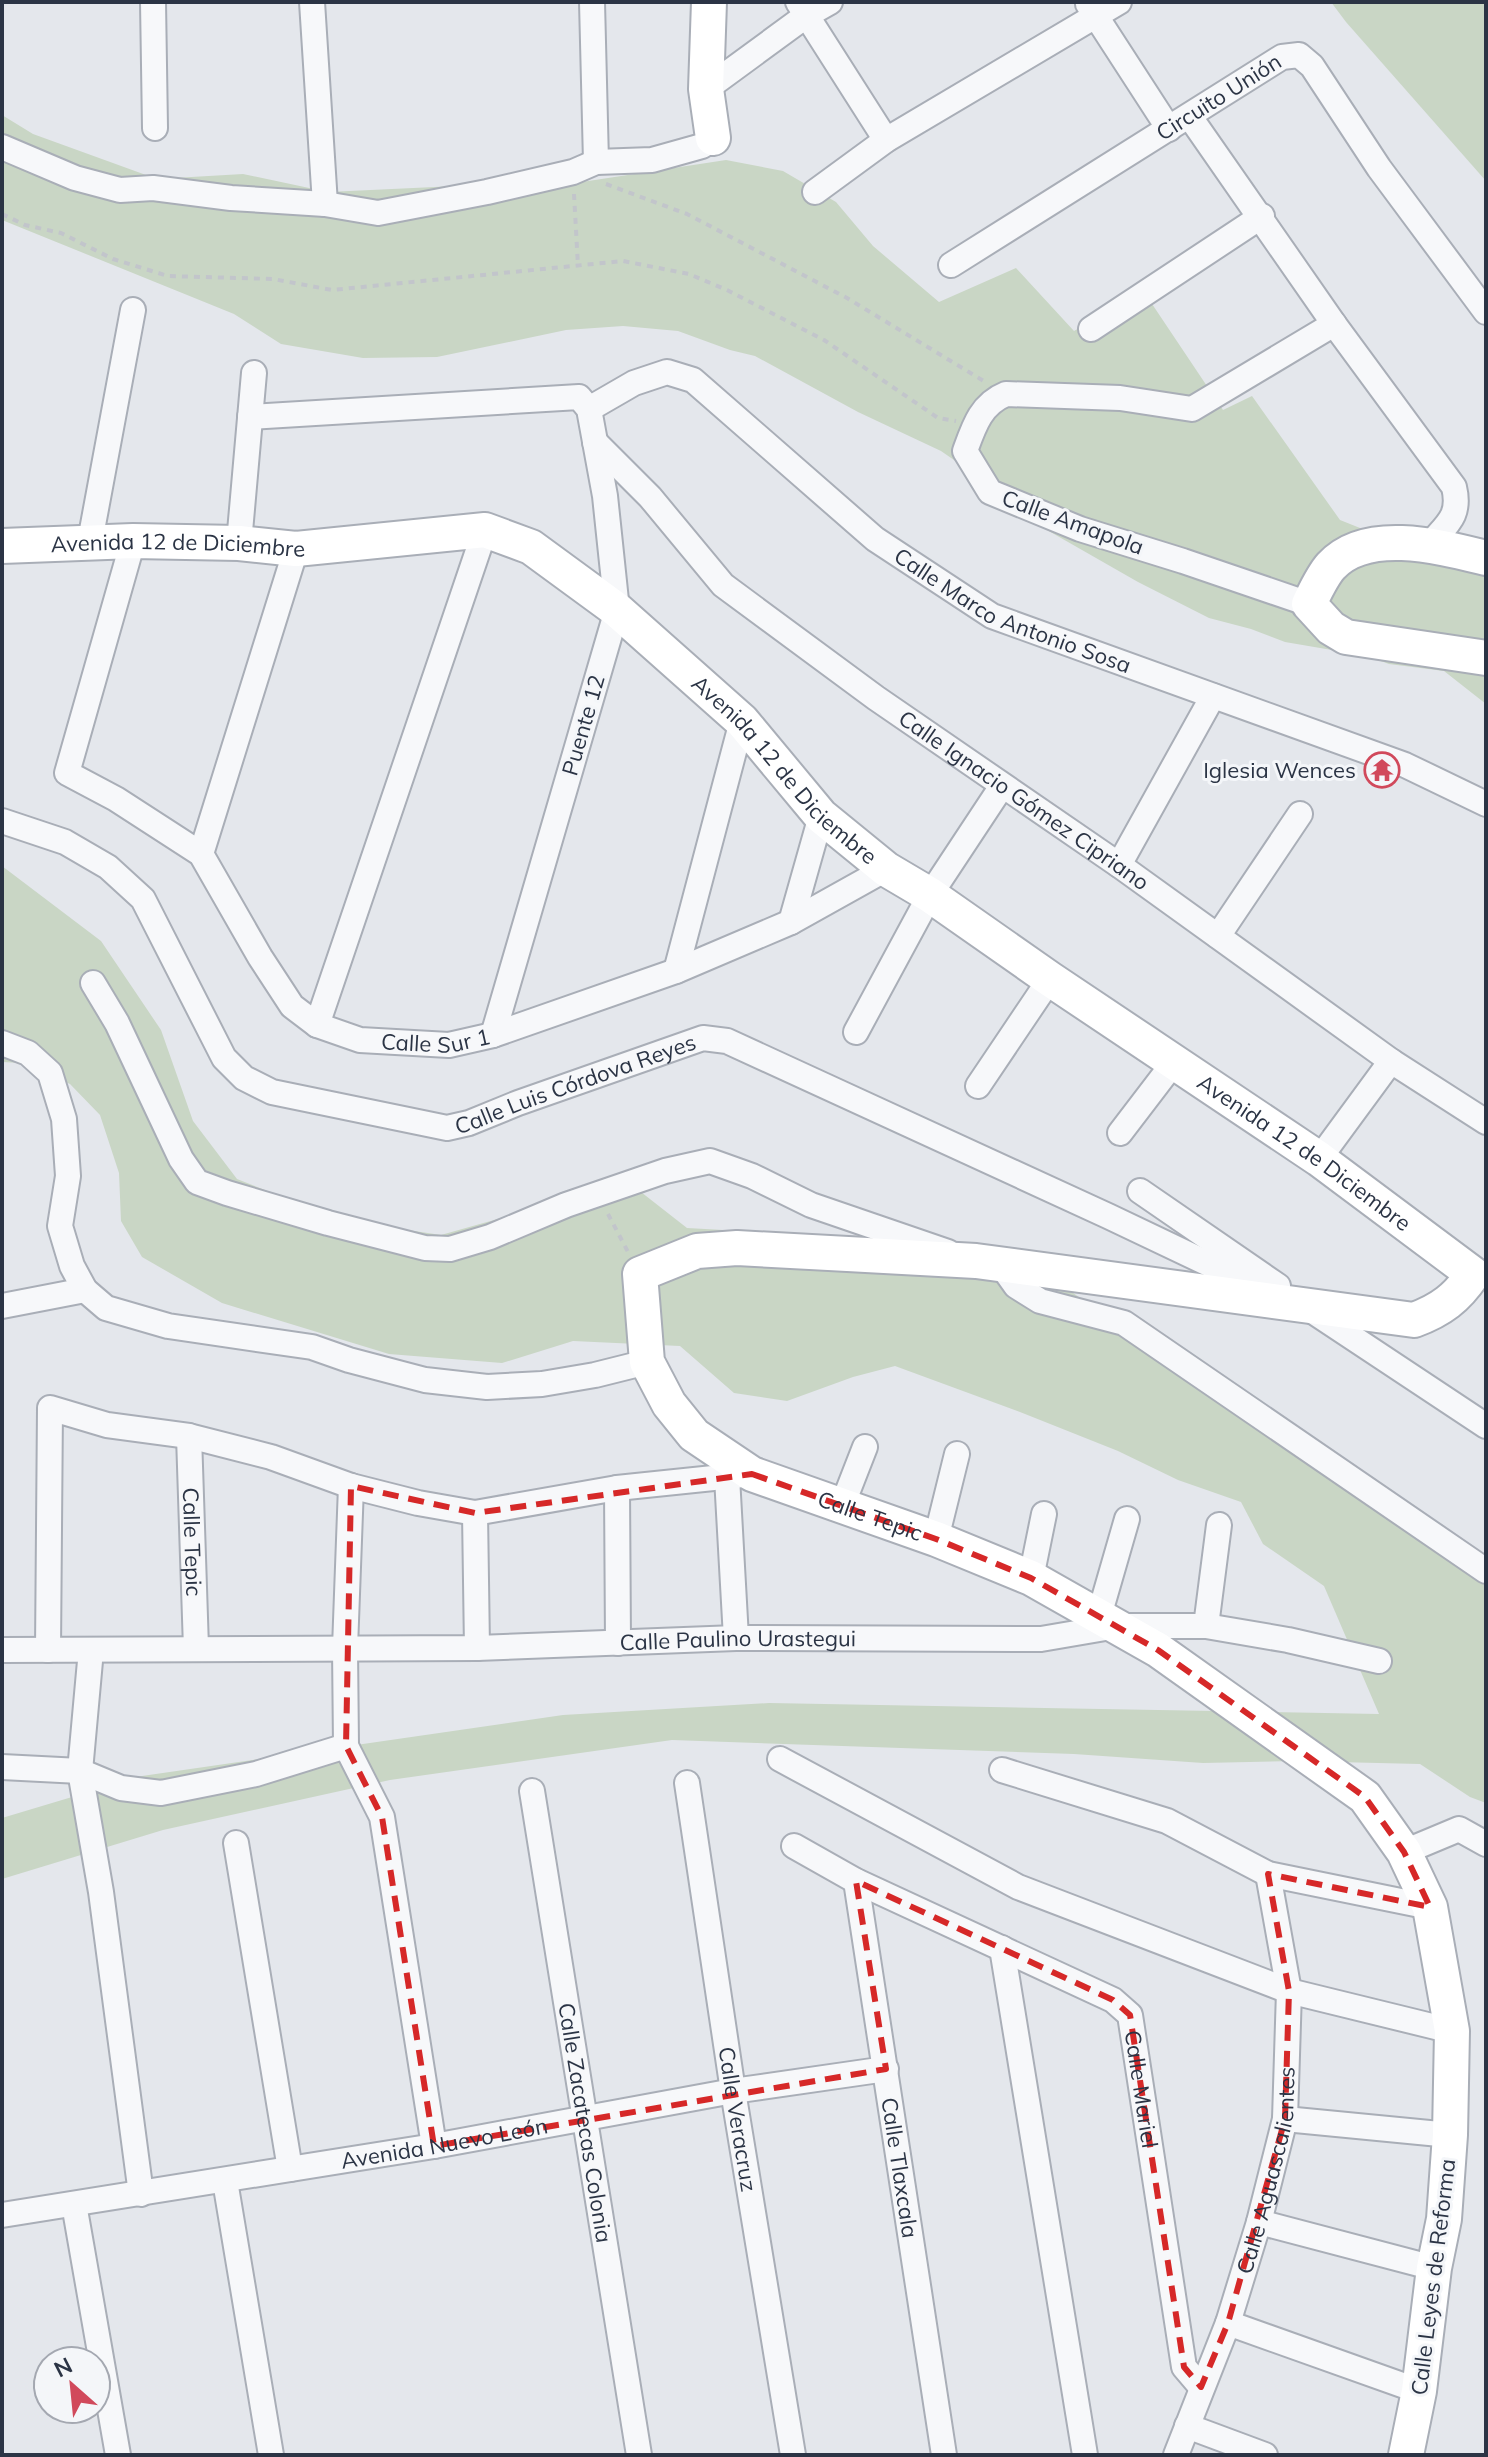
<svg xmlns="http://www.w3.org/2000/svg" width="1488" height="2457" font-family="Mulish,sans-serif">
  <style>
    .green { fill: #c9d6c5 }
    .lines { fill: none; stroke-linecap: round; stroke-linejoin: round }
    .street-casing { stroke: #a9aeb7; stroke-width: 28 }
    .secondary-casing { stroke: #a9aeb7; stroke-width: 38 }
    .path { stroke: #c2c5cb; stroke-width: 4; stroke-dasharray: 6 6; stroke-linecap: butt }
    .street { stroke: #f7f8fa; stroke-width: 24 }
    .secondary { stroke: #fff; stroke-width: 34 }
    .marked { fill: none; stroke: #d62828; stroke-width: 6; stroke-dasharray: 16 10; stroke-linejoin: round }
    .labels { text-anchor: middle; dominant-baseline: central; stroke-width: 6; stroke-linejoin: round; paint-order: stroke }
    .street-label { font-size: 22px; fill: #2b3445; stroke: #f4f6f9 }
    .poi-label { font-size: 22px; fill: #2b3445; stroke: #f4f6f9; text-anchor: end }
  </style>
  <rect width="100%" height="100%" fill="#e4e7ec"/>
  <g class="green">
    <polygon points="1331,2 1486,2 1486,181 1346,22"/>
    <polygon points="2,115 33,134 157,179 243,174 328,192 456,186 549,187 726,160 783,171 836,202 873,246 939,302 1016,268 1074,331 1144,292 1223,410 1252,396 1340,520 1460,568 1486,570 1486,704 1444,671 1389,664 1367,656 1285,642 1251,629 1209,618 1138,582 1033,522 980,478 941,451 858,412 755,356 730,350 678,331 623,326 566,330 437,357 363,358 281,344 234,314 2,220"/>
    <polygon points="2,866 101,941 161,1030 193,1121 237,1179 341,1220 441,1235 526,1211 632,1185 687,1228 945,1242 1054,1280 1486,1575 1486,1803 1470,1797 1420,1764 1295,1761 1203,1763 1074,1754 672,1740 390,1780 163,1830 2,1879 2,1818 142,1776 563,1715 769,1703 1379,1714 1324,1586 1263,1544 1241,1502 1178,1480 1118,1451 1020,1412 895,1366 853,1377 787,1401 734,1393 680,1346 573,1341 502,1363 389,1354 222,1303 142,1257 121,1221 119,1173 100,1115 70,1084 22,1063 2,1062"/>
  </g>
  <g class="lines">
    <defs>
      <g id="street">
        <polyline points="153,2 155,128"/>
        <polyline points="312,2 325,204"/>
        <polyline points="592,2 596,162"/>
        <polyline points="798,2 886,140"/>
        <polyline points="1088,4 1169,129"/>
        <polyline points="706,89 807,15 830,2"/>
        <path d="M1190,117l144,207 120,163c7,29 -7,37 -24,57"/>
        <polyline points="2,147 75,178 120,190 153,188 231,198 325,204 378,213 487,192 573,172 596,162 652,160 702,146 713,138"/>
        <polyline points="815,192 886,140 1119,2"/>
        <path id="s1" d="M951,265l331,-208 17,-2 13,11 67,102 107,144"/>
        <polyline points="1091,329 1262,216"/>
        <path id="s2" d="M589,409l45,-26 33,-11 26,8 182,159 117,77 413,149 81,39"/>
        <polyline points="250,417 579,397 589,409 605,496 617,610 493,1035"/>
        <path id="s3" d="M595,442l55,55 73,88 153,113 243,167 272,196 95,61"/>
        <polyline points="90,541 133,310"/>
        <path id="s4" d="M133,541l-66,232 49,26 85,55 59,103 32,49 25,19 43,15 89,5 44,-10 183,-64 115,-49 95,-53"/>
        <polyline points="239,543 254,373"/>
        <path d="M1309,604l-126,-43 -103,-32 -90,-37 -25,-41c9,-25 16,-47 41,-57l114,4 72,11 142,-85"/>
        <path id="s5" d="M2,821l63,21 43,25 35,32 81,159 20,20 28,14 175,36 22,-5 49,-20 185,-65 24,3 381,175 126,60 31,20"/>
        <polyline points="201,854 296,549"/>
        <polyline points="1119,865 1213,696"/>
        <polyline points="791,922 821,816"/>
        <polyline points="1218,936 1300,814"/>
        <polyline points="676,971 742,721"/>
        <polyline points="93,983 117,1023 181,1159 197,1182 227,1193 328,1223 425,1248 450,1249 490,1237 566,1205 665,1171 710,1161 752,1176 811,1205 948,1252"/>
        <polyline points="317,1025 485,530"/>
        <polyline points="856,1032 930,895 1002,786"/>
        <polyline points="2,1043 28,1053 50,1073 64,1119 68,1176 60,1226 72,1266 85,1290 106,1308 168,1326 312,1347 349,1360 425,1380 487,1387 542,1384 595,1375 647,1362"/>
        <polyline points="978,1086 1050,979"/>
        <polyline points="1120,1133 1175,1061"/>
        <polyline points="1319,1159 1391,1061"/>
        <polyline points="1140,1191 1278,1286"/>
        <polyline points="1001,1265 1016,1286 1040,1301 1124,1323 1486,1571"/>
        <polyline points="2,1306 85,1290"/>
        <polyline points="1308,1308 1486,1426"/>
        <path id="s6" d="M189,1436l7,212"/>
        <polyline points="727,1477 736,1638"/>
        <polyline points="351,1486 345,1648 346,1746 382,1817 434,2146"/>
        <polyline points="617,1488 618,1643"/>
        <polyline points="842,1506 865,1447"/>
        <polyline points="475,1513 477,1648"/>
        <polyline points="936,1539 957,1454"/>
        <polyline points="1031,1578 1044,1514"/>
        <polyline points="1099,1616 1127,1519"/>
        <polyline points="1206,1626 1219,1525"/>
        <path id="s7" d="M2,1650l475,-2 259,-10 305,1 76,-13h89l82,14 91,21"/>
        <polyline points="48,1650 50,1408 107,1425 189,1436 271,1457 351,1486 418,1503 475,1513 617,1488 752,1474"/>
        <polyline points="91,1650 80,1771 101,1892 141,2194"/>
        <polyline points="780,1759 1018,1887 1289,1991 1452,2031"/>
        <polyline points="2,1767 80,1771 121,1788 161,1793 256,1774 346,1746"/>
        <polyline points="1002,1770 1167,1821 1268,1874 1430,1907"/>
        <path id="s8" d="M687,1783l46,308 60,364"/>
        <path id="s9" d="M532,1791l107,664"/>
        <polyline points="236,1843 290,2169"/>
        <path id="s10" d="M794,1846l62,35 257,119 17,15 54,352 17,20"/>
        <polyline points="1404,1852 1459,1829 1486,1844"/>
        <path id="s11" d="M856,1881l88,574"/>
        <polyline points="1002,1948 1085,2455"/>
        <polyline points="1285,2119 1450,2135"/>
        <polyline points="225,2181 271,2455"/>
        <polyline points="74,2204 118,2455"/>
        <path id="s12" d="M2,2215l432,-69 299,-55 153,-22"/>
        <polyline points="1259,2222 1434,2268"/>
        <polyline points="1228,2323 1419,2391"/>
        <polyline points="1187,2426 1265,2455"/>
        <path id="s13" d="M1176,2455l52,-132 31,-101 26,-103 4,-128 -21,-117"/>
      </g>
      <g id="secondary">
        <polyline points="709,2 706,89 713,138"/>
        <path id="s14" d="M2,546l131,-5 106,2 57,6 189,-19 46,17 86,63 125,111 79,95 65,53 44,26 120,84 269,180 154,115c-16,24 -32,36 -59,46l-438,-59 -239,-13 -40,3 -57,23 7,88 22,42 25,31 58,39 184,65 95,39 127,72 207,147 39,55 26,55 22,124 -2,104 -6,84 -10,49 -15,123 -13,64"/>
        <path d="M1486,558c-45,-11 -119,-31 -155,8 -9,10 -16,26 -22,38l22,24 15,9 140,21"/>
      </g>
    </defs>
    <use href="#street" class="street-casing"/>
    <use href="#secondary" class="secondary-casing"/>
    <g class="path">
      <polyline points="606,184 687,214 847,298 987,383"/>
      <polyline points="574,194 578,266"/>
      <polyline points="2,214 25,225 61,233 113,259 168,276 273,279 332,290 623,261 689,274 727,290 824,340 938,418 956,421"/>
      <polyline points="608,1214 628,1252"/>
    </g>
    <use href="#street" class="street"/>
    <use href="#secondary" class="secondary"/>
  </g>
  <path class="marked" d="M752,1474l184,65 95,39 127,72 207,147 39,55 26,55 -162,-33 21,117 -4,128 -57,204 -27,64 -17,-20 -54,-352 -17,-15 -257,-119 30,188 -452,77 -52,-329 -36,-71 5,-260 124,27z"/>
  <defs>
    <symbol id="temple-ring" viewBox="-11 -11 22 22"><circle r="9.5" fill="#f4f6f9" stroke="#d1495b" stroke-width="1.5"/><path d="M0-6L5-2H3V0L6.5 2.5H4V6H1.5V3h-3V6H-4V2.5H-6.5L-3 0V-2H-5Z" fill="#d1495b"/></symbol>
  </defs>
  <g fill-rule="evenodd">
    <use href="#temple-ring" x="1362" y="750" width="40" height="40"/>
  </g>
  <g class="labels">
    <g class="street-label">
      <text stroke="none"><textPath href="#s1" startOffset="316">Circuito Unión</textPath></text>
      <text transform="translate(1073 522) rotate(20)">Calle Amapola</text>
      <text stroke="none"><textPath href="#s14" startOffset="176">Avenida 12 de Diciembre</textPath></text>
      <text stroke="none"><textPath href="#s2" startOffset="512">Calle Marco Antonio Sosa</textPath></text>
      <text transform="translate(583 725) rotate(-74)">Puente 12</text>
      <text stroke="none"><textPath href="#s14" startOffset="872">Avenida 12 de Diciembre</textPath></text>
      <text stroke="none"><textPath href="#s3" startOffset="562">Calle Ignacio Gómez Cipriano</textPath></text>
      <text stroke="none"><textPath href="#s4" startOffset="728">Calle Sur 1</textPath></text>
      <text stroke="none"><textPath href="#s5" startOffset="716">Calle Luis Córdova Reyes</textPath></text>
      <text stroke="none"><textPath href="#s14" startOffset="1520">Avenida 12 de Diciembre</textPath></text>
      <text stroke="none"><textPath href="#s14" startOffset="2958">Calle Tepic</textPath></text>
      <text stroke="none"><textPath href="#s6" startOffset="106">Calle Tepic</textPath></text>
      <text stroke="none"><textPath href="#s7" startOffset="736">Calle Paulino Urastegui</textPath></text>
      <text stroke="none"><textPath href="#s10" startOffset="452">Calle Mariel</textPath></text>
      <text stroke="none"><textPath href="#s8" startOffset="340">Calle Veracruz</textPath></text>
      <text stroke="none"><textPath href="#s9" startOffset="336">Calle Zacatecas Colonia</textPath></text>
      <text stroke="none"><textPath href="#s12" startOffset="448">Avenida Nuevo León</textPath></text>
      <text stroke="none"><textPath href="#s11" startOffset="290">Calle Tlaxcala</textPath></text>
      <text stroke="none"><textPath href="#s13" startOffset="300">Calle Aguascalientes</textPath></text>
      <text transform="translate(1433 2277) rotate(-83)">Calle Leyes de Reforma</text>
    </g>
    <g class="poi-label">
      <text x="1356" y="770">Iglesia Wences</text>
    </g>
  </g>
  <rect width="1488" height="2457" fill="none" stroke="#2b3445" stroke-width="8"/>
  <g transform="translate(72 2385) rotate(333)"><circle r="38" fill="#f4f6f9" stroke="#a4a8b1" stroke-width="2"/>
  <path d="M0-6L14 30L0 20L-14 30Z" fill="#d1495b"/>
  <text y="-12" font-size="22" font-weight="bold" text-anchor="middle" fill="#2b3445">N</text>
  </g>
</svg>
